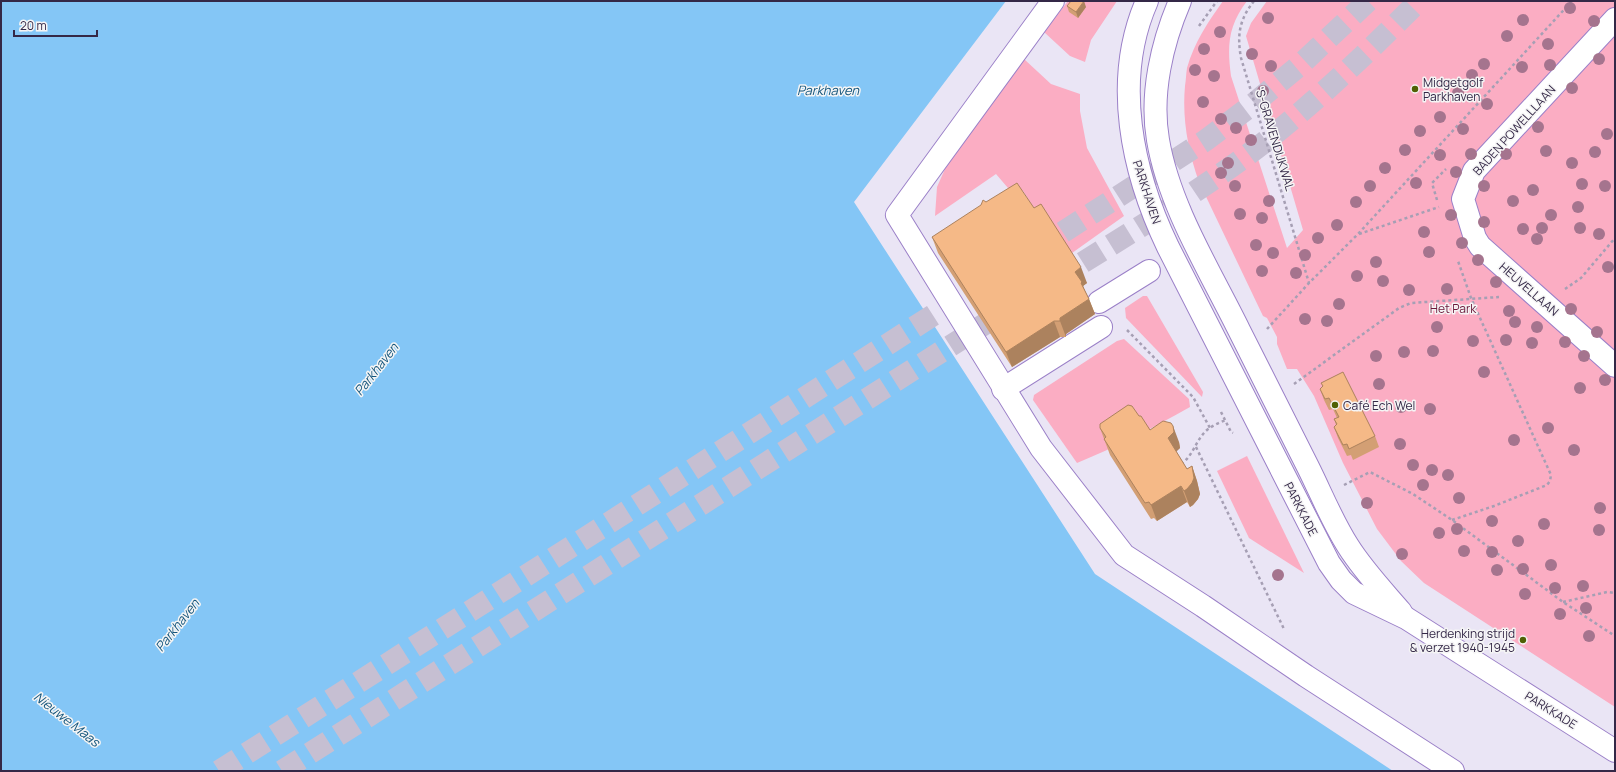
<svg xmlns="http://www.w3.org/2000/svg" width="1616" height="772" font-family="Manrope,sans-serif">
  <style>
    .green { fill: #fbadc3 }
    .water { fill: #84c6f6 }
    .lines { fill: none; stroke-linecap: round; stroke-linejoin: round }
    .highway-tunnel { stroke: #c6bfd2; stroke-width: 22; stroke-dasharray: 22 11; stroke-linecap: butt }
    .minor-casing { stroke: #9b80c8; stroke-width: 24 }
    .path { stroke: #a69fb4; stroke-width: 2.5; stroke-dasharray: 3 3; stroke-linecap: butt }
    .minor { stroke: #fff; stroke-width: 22 }
    .tree { fill: #a5748e }
    .wall { fill: #d39f74 }
    .shaded-wall { fill: #ac825e }
    .building { fill: #f5b987; stroke: #ac825e }
    .poi-dot { fill: #4f6004; stroke: #f5f5f5; stroke-width: 1.5 }
    .labels { text-anchor: middle; dominant-baseline: central; stroke-width: 3; stroke-linejoin: round; paint-order: stroke }
    .poi-label { font-size: 12px; fill: #342847; stroke: #f5f5f5; text-anchor: start }
    .street-label { font-size: 12px; fill: #342847; stroke: #f5f5f5 }
    .park-label { font-size: 12px; fill: #6c183a; stroke: #f5f5f5 }
    .water-label { font-size: 13px; font-style: italic; fill: #15567d; stroke: #f5f5f5 }
  </style>
  <rect width="100%" height="100%" fill="#eae5f5"/>
  <g class="green">
    <polygon points="1068,1 1117,1 1091,40 1085,62 1070,56 1044,32"/>
    <path d="M1223,1h24c-19,25 -20,45 -16,75l56,172 16,-18 -57,-194 5,-13 16,-22h348v706l-191,-124 -23,-22 -24,-32 -34,-66 -29,-67 -17,-27h-10l-10,-25v-7l-10,-19 -4,-2 -64,-134c-11,-31 -17,-63 -14,-96 1,-6 1,-12 2,-18 7,-25 21,-46 36,-67z"/>
    <polygon points="1024,59 1051,84 1080,94 1080,111 1087,148 1124,216 1065,258 1023,191 1014,195 996,174 935,216 937,187 949,160"/>
    <polygon points="1143,296 1147,296 1203,392 1202,397 1126,318 1125,308"/>
    <path d="M1124,339l65,60 1,8c-37,21 -74,40 -113,56l-44,-63 1,-5 83,-54z"/>
    <polygon points="1247,456 1304,573 1249,538 1217,471"/>
  </g>
  <polygon class="water" points="1,1 1006,1 854,202 1095,574 1393,771 1,771"/>
  <g class="lines">
    <g class="highway-tunnel">
      <polyline points="1035,250 1206,140 1252,105 1300,65 1368,1"/>
      <path d="M1055,280c69,-44 142,-86 207,-136 56,-44 107,-93 157,-143"/>
      <polyline points="219,771 648,498 991,278"/>
      <polyline points="282,771 1010,308"/>
    </g>
    <defs>
      <g id="minor">
        <polyline points="1053,1 897,215 1041,448 1124,555 1203,606 1306,676 1453,771"/>
        <path d="M1147,1c-35,79 -15,171 21,246l161,316 12,17 13,13 52,25 209,133"/>
        <path d="M1180,1c-18,42 -30,93 -22,139 11,66 52,131 81,190 23,46 46,91 69,137 13,26 24,54 40,79 15,24 35,45 53,66"/>
        <polyline points="1615,19 1474,171 1463,199 1475,238 1480,246 1615,366"/>
        <polyline points="1099,302 1149,271"/>
        <polyline points="1003,389 1101,327"/>
      </g>
    </defs>
    <use href="#minor" class="minor-casing"/>
    <g class="path">
      <path d="M1254,1c-15,19 -17,34 -13,57l68,225"/>
      <polyline points="1199,26 1217,1"/>
      <polyline points="1437,200 1432,183 1446,169"/>
      <polyline points="1359,234 1439,207"/>
      <polyline points="1565,289 1581,278 1615,238"/>
      <polyline points="1267,329 1309,283 1358,234 1572,1"/>
      <polyline points="1127,330 1193,397 1210,428"/>
      <polyline points="1294,384 1399,308 1411,303 1499,297"/>
      <polyline points="1221,412 1231,432 1233,433"/>
      <polyline points="1196,447 1284,629"/>
      <path d="M1181,464c11,-7 14,-21 23,-31 5,-6 14,-10 22,-13"/>
      <polyline points="1344,485 1370,472 1413,494 1452,520 1563,602 1615,636"/>
      <polyline points="1452,520 1494,506 1547,485 1550,481 1551,475 1471,298 1458,261"/>
      <polyline points="1563,602 1607,592 1615,593"/>
    </g>
    <use href="#minor" class="minor"/>
  </g>
  <g class="tree">
    <circle cx="1570" cy="8" r="6"/>
    <circle cx="1268" cy="18" r="6"/>
    <circle cx="1523" cy="20" r="6"/>
    <circle cx="1594" cy="21" r="6"/>
    <circle cx="1220" cy="32" r="6"/>
    <circle cx="1507" cy="36" r="6"/>
    <circle cx="1548" cy="44" r="6"/>
    <circle cx="1204" cy="49" r="6"/>
    <circle cx="1252" cy="54" r="6"/>
    <circle cx="1599" cy="59" r="6"/>
    <circle cx="1484" cy="64" r="6"/>
    <circle cx="1550" cy="65" r="6"/>
    <circle cx="1271" cy="66" r="6"/>
    <circle cx="1522" cy="67" r="6"/>
    <circle cx="1195" cy="70" r="6"/>
    <circle cx="1472" cy="75" r="6"/>
    <circle cx="1214" cy="76" r="6"/>
    <circle cx="1572" cy="88" r="6"/>
    <circle cx="1263" cy="91" r="6"/>
    <circle cx="1458" cy="93" r="6"/>
    <circle cx="1203" cy="102" r="6"/>
    <circle cx="1487" cy="104" r="6"/>
    <circle cx="1440" cy="117" r="6"/>
    <circle cx="1221" cy="119" r="6"/>
    <circle cx="1538" cy="127" r="6"/>
    <circle cx="1236" cy="128" r="6"/>
    <circle cx="1463" cy="129" r="6"/>
    <circle cx="1420" cy="131" r="6"/>
    <circle cx="1607" cy="134" r="6"/>
    <circle cx="1251" cy="140" r="6"/>
    <circle cx="1405" cy="150" r="6"/>
    <circle cx="1546" cy="151" r="6"/>
    <circle cx="1595" cy="152" r="6"/>
    <circle cx="1471" cy="154" r="6"/>
    <circle cx="1506" cy="154" r="6"/>
    <circle cx="1440" cy="155" r="6"/>
    <circle cx="1228" cy="163" r="6"/>
    <circle cx="1572" cy="163" r="6"/>
    <circle cx="1385" cy="168" r="6"/>
    <circle cx="1456" cy="172" r="6"/>
    <circle cx="1221" cy="173" r="6"/>
    <circle cx="1416" cy="183" r="6"/>
    <circle cx="1582" cy="184" r="6"/>
    <circle cx="1235" cy="186" r="6"/>
    <circle cx="1370" cy="186" r="6"/>
    <circle cx="1484" cy="186" r="6"/>
    <circle cx="1605" cy="186" r="6"/>
    <circle cx="1533" cy="190" r="6"/>
    <circle cx="1269" cy="201" r="6"/>
    <circle cx="1513" cy="201" r="6"/>
    <circle cx="1356" cy="202" r="6"/>
    <circle cx="1578" cy="207" r="6"/>
    <circle cx="1240" cy="214" r="6"/>
    <circle cx="1451" cy="215" r="6"/>
    <circle cx="1551" cy="215" r="6"/>
    <circle cx="1262" cy="218" r="6"/>
    <circle cx="1484" cy="222" r="6"/>
    <circle cx="1337" cy="225" r="6"/>
    <circle cx="1542" cy="228" r="6"/>
    <circle cx="1580" cy="228" r="6"/>
    <circle cx="1523" cy="229" r="6"/>
    <circle cx="1424" cy="232" r="6"/>
    <circle cx="1599" cy="234" r="6"/>
    <circle cx="1318" cy="238" r="6"/>
    <circle cx="1537" cy="239" r="6"/>
    <circle cx="1462" cy="243" r="6"/>
    <circle cx="1256" cy="245" r="6"/>
    <circle cx="1429" cy="252" r="6"/>
    <circle cx="1273" cy="253" r="6"/>
    <circle cx="1305" cy="255" r="6"/>
    <circle cx="1478" cy="260" r="6"/>
    <circle cx="1376" cy="262" r="6"/>
    <circle cx="1608" cy="267" r="6"/>
    <circle cx="1262" cy="271" r="6"/>
    <circle cx="1296" cy="273" r="6"/>
    <circle cx="1357" cy="276" r="6"/>
    <circle cx="1383" cy="281" r="6"/>
    <circle cx="1496" cy="282" r="6"/>
    <circle cx="1447" cy="289" r="6"/>
    <circle cx="1409" cy="290" r="6"/>
    <circle cx="1339" cy="304" r="6"/>
    <circle cx="1571" cy="309" r="6"/>
    <circle cx="1509" cy="311" r="6"/>
    <circle cx="1305" cy="319" r="6"/>
    <circle cx="1327" cy="321" r="6"/>
    <circle cx="1515" cy="322" r="6"/>
    <circle cx="1437" cy="327" r="6"/>
    <circle cx="1537" cy="327" r="6"/>
    <circle cx="1597" cy="332" r="6"/>
    <circle cx="1506" cy="340" r="6"/>
    <circle cx="1473" cy="341" r="6"/>
    <circle cx="1565" cy="342" r="6"/>
    <circle cx="1532" cy="343" r="6"/>
    <circle cx="1433" cy="351" r="6"/>
    <circle cx="1404" cy="352" r="6"/>
    <circle cx="1376" cy="356" r="6"/>
    <circle cx="1584" cy="356" r="6"/>
    <circle cx="1484" cy="372" r="6"/>
    <circle cx="1605" cy="380" r="6"/>
    <circle cx="1379" cy="384" r="6"/>
    <circle cx="1580" cy="388" r="6"/>
    <circle cx="1401" cy="407" r="6"/>
    <circle cx="1430" cy="409" r="6"/>
    <circle cx="1548" cy="428" r="6"/>
    <circle cx="1514" cy="440" r="6"/>
    <circle cx="1400" cy="444" r="6"/>
    <circle cx="1574" cy="450" r="6"/>
    <circle cx="1413" cy="465" r="6"/>
    <circle cx="1432" cy="470" r="6"/>
    <circle cx="1448" cy="475" r="6"/>
    <circle cx="1423" cy="485" r="6"/>
    <circle cx="1459" cy="498" r="6"/>
    <circle cx="1367" cy="503" r="6"/>
    <circle cx="1600" cy="508" r="6"/>
    <circle cx="1492" cy="521" r="6"/>
    <circle cx="1544" cy="524" r="6"/>
    <circle cx="1457" cy="529" r="6"/>
    <circle cx="1599" cy="530" r="6"/>
    <circle cx="1439" cy="533" r="6"/>
    <circle cx="1518" cy="541" r="6"/>
    <circle cx="1464" cy="551" r="6"/>
    <circle cx="1492" cy="552" r="6"/>
    <circle cx="1402" cy="554" r="6"/>
    <circle cx="1551" cy="565" r="6"/>
    <circle cx="1523" cy="569" r="6"/>
    <circle cx="1497" cy="570" r="6"/>
    <circle cx="1278" cy="575" r="6"/>
    <circle cx="1583" cy="586" r="6"/>
    <circle cx="1555" cy="588" r="6"/>
    <circle cx="1525" cy="594" r="6"/>
    <circle cx="1586" cy="608" r="6"/>
    <circle cx="1560" cy="614" r="6"/>
    <circle cx="1589" cy="636" r="6"/>
  </g>
  <g class="wall">
    <polygon points="1067,6 1086,7 1078,18 1069,12"/>
    <polygon points="1034,208 1087,283 1083,286 1085,291 1089,299 1095,314 1066,334 1066,337 1060,337 1012,367 938,253 932,237"/>
    <polygon points="1321,383 1375,436 1379,447 1353,460 1351,455 1347,456 1338,438 1334,427 1336,425 1334,419 1337,418 1333,409 1329,410 1324,400 1320,389 1323,386"/>
    <polygon points="1139,416 1150,430 1179,442 1180,448 1176,451 1187,469 1192,466 1197,481 1200,494 1198,499 1193,505 1190,507 1187,502 1157,521 1154,518 1151,519 1110,455 1100,428"/>
  </g>
  <g class="shaded-wall">
    <polygon points="1084,1 1086,7 1078,18 1076,12"/>
    <polygon points="1081,267 1087,283 1083,286 1088,298 1075,272"/>
    <polygon points="1089,299 1095,314 1066,334 1066,337 1060,321 1060,318"/>
    <polygon points="1054,321 1060,337 1012,367 1006,352"/>
    <polygon points="1173,426 1179,442 1180,448 1174,454 1168,438"/>
    <polygon points="1192,466 1197,481 1200,494 1198,499 1193,505 1190,507 1184,491"/>
    <polygon points="1181,486 1187,502 1157,521 1151,505"/>
  </g>
  <g class="building">
    <polygon points="1071,1 1084,1 1076,12 1067,6"/>
    <polygon points="1017,183 1034,208 1041,204 1081,267 1075,272 1082,282 1081,283 1089,299 1060,318 1060,321 1054,321 1006,352 932,237 981,205 983,200 986,202"/>
    <polygon points="1343,372 1375,436 1349,449 1347,444 1343,445 1334,427 1337,424 1334,419 1339,417 1329,398 1325,399 1320,389 1323,386 1321,383"/>
    <polygon points="1128,405 1132,406 1139,416 1141,416 1150,430 1163,421 1171,423 1173,426 1174,432 1168,438 1187,469 1192,466 1194,478 1192,483 1187,489 1184,491 1181,486 1151,505 1149,502 1145,503 1104,439 1106,437 1100,428 1100,424"/>
  </g>
  <g class="poi-dot">
    <circle cx="1415" cy="89" r="4"/>
    <circle cx="1335" cy="405" r="4"/>
    <circle cx="1523" cy="640" r="4"/>
  </g>
  <g class="labels">
    <g class="poi-label">
      <text x="1423" y="82">Midgetgolf<tspan x="1423" dy="14">Parkhaven</tspan></text>
      <text x="1343" y="405">Café Ech Wel</text>
      <text x="1515" y="633" text-anchor="end">Herdenking strijd<tspan x="1515" dy="14">&amp; verzet 1940-1945</tspan></text>
    </g>
    <g class="street-label">
      <text transform="translate(1514 130) rotate(-48)">BADEN POWELLLAAN</text>
      <text transform="translate(1275 139) rotate(73)">'S-GRAVENDIJKWAL</text>
      <text transform="translate(1147 192) rotate(72)">PARKHAVEN</text>
      <text transform="translate(1529 289) rotate(41)">HEUVELLAAN</text>
      <text transform="translate(1301 509) rotate(63)">PARKKADE</text>
      <text transform="translate(1551 710) rotate(32)">PARKKADE</text>
    </g>
    <g class="park-label">
      <text x="1453" y="308">Het Park</text>
    </g>
    <g class="water-label">
      <text x="828" y="90">Parkhaven</text>
      <text transform="translate(376 369) rotate(-52)">Parkhaven</text>
      <text transform="translate(177 625) rotate(-52)">Parkhaven</text>
      <text transform="translate(67 719) rotate(38)">Nieuwe Maas</text>
    </g>
  </g>
  <rect width="1616" height="772" fill="none" stroke="#342847" stroke-width="4"/>
  <path d="M14 30v6h83v-6" fill="none" stroke="#342847" stroke-width="2"/>
  <text x="20" y="30" font-size="12" fill="#342847" stroke="#f5f5f5" stroke-width="3" paint-order="stroke">20 m</text>
</svg>
